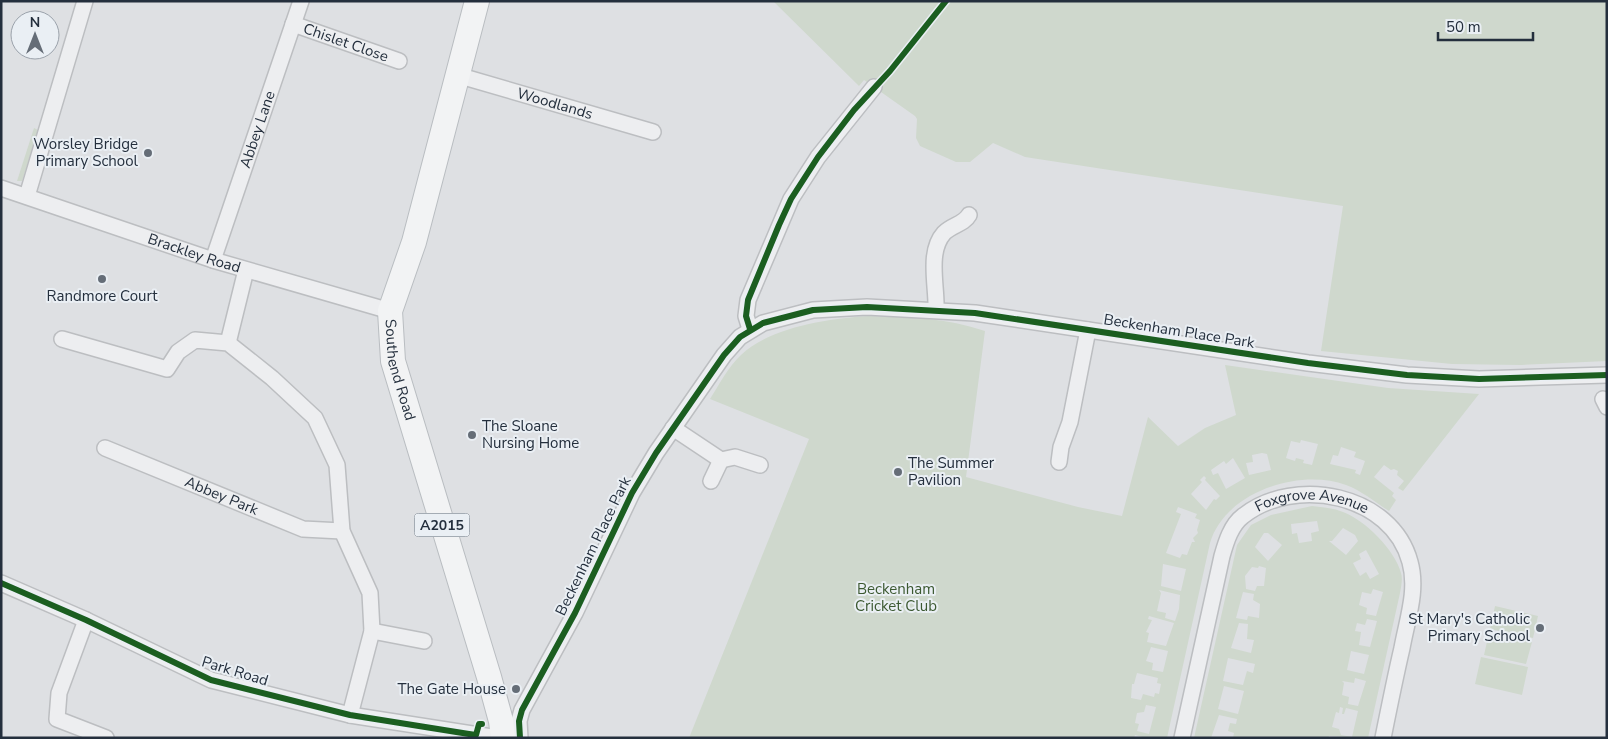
<svg xmlns="http://www.w3.org/2000/svg" width="1608" height="739" font-family="'Nunito Sans',sans-serif">
  <style>
    .green { fill: #cfd8cd; fill-rule: evenodd }
    .lines { fill: none; stroke-linecap: round; stroke-linejoin: round }
    .street-casing { stroke: #bcbec1; stroke-width: 18 }
    .primary-casing { stroke: #b9bdc1; stroke-width: 26 }
    .street { stroke: #edeef0; stroke-width: 15 }
    .primary { stroke: #f2f3f4; stroke-width: 24 }
    .cycleway-casing { stroke: #eaeff4; stroke-width: 9 }
    .cycleway { stroke: #1b5e20; stroke-width: 6 }
    .poi-dot { fill: #656d77; stroke: #eaeff4; stroke-width: 2 }
    .labels { text-anchor: middle; dominant-baseline: central; stroke-width: 4; stroke-linejoin: round; paint-order: stroke }
    .shield { fill: #eaeff4; stroke: #5f6974; stroke-width: 1 }
    .shield-label { font-size: 14px; font-weight: bold; fill: #242f3d }
    .street-label { font-size: 15px; fill: #242f3d; stroke: #eaeff4 }
    .poi-label { font-size: 15px; fill: #242f3d; stroke: #eaeff4; text-anchor: end }
    .park-label { font-size: 15px; fill: #3c5931; stroke: #eaeff4 }
  </style>
  <rect width="100%" height="100%" fill="#dee0e3"/>
  <g class="green">
    <polygon points="773,1 1607,1 1607,361 1521,365 1452,364 1321,351 1343,206 1025,157 993,143 970,162 956,162 920,146 916,138 917,119 915,116 864,80 859,86"/>
    <polygon points="34,128 38,130 23,178 22,181 17,181"/>
    <path d="M869,316c40,1 78,2 116,15l-19,146 112,30 44,9 26,-99 30,29 27,-18 31,-13 -11,-50 163,23 91,6 -76,97 -5,-3 6,-7 -7,-6 1,-4 -4,-2 -3,1 -7,-5 -10,12 20,16 -2,3 4,4 -7,11c-14,-9 -27,-20 -43,-26 -47,-17 -121,7 -136,58l-43,195h-21l-11,-3 -1,3h-445l120,-299 -99,-40c9,-14 18,-32 31,-44 29,-28 90,-37 128,-39zM1301,440l17,4 -6,21 -9,-2 1,-3 -8,-2 -1,3 -9,-3 5,-17 9,2zM1341,447l15,5 -2,5 11,4 -5,14 -5,-2 1,-3 -26,-6 3,-9 5,1zM1262,453l5,1 4,16 -22,5 -3,-12 7,-1 -1,-7zM1233,458l12,20 -19,11 -8,-16 -5,2 -2,-5 13,-9 2,3zM1204,476l2,2 -1,2 15,16 -4,4 -2,-1 -8,11 -15,-16 11,-12 -2,-2zM1178,507l19,7 -2,4 5,2 -3,10 1,3 -5,5 2,4h-3l-5,13 -5,-1 -2,4 -14,-5 15,-39 -5,-2zM1163,564l23,5 -5,22 -20,-5zM1159,590l21,5 -1,14 -4,12 -10,-3 1,-5 -9,-2 4,-18zM1149,616l25,7 -8,23 -19,-4 2,-9 -3,-1 6,-12 -4,-1zM1151,647l17,4 -5,21 -11,-2 1,-7 -7,-2zM1137,673l21,5 -1,5 4,1 -2,10 -4,-1 -1,4 -11,-3 -2,6 -10,-2 1,-14h2zM1146,705l10,2 -7,27 -12,-3 2,-7 -4,-1 2,-10 7,-1z"/>
    <path d="M1312,506c10,1 21,2 31,6 22,8 52,38 58,61 2,6 0,14 -1,20l-32,145 -39,-2 -1,2h-95l1,-5 -6,-2 2,-8 6,1 1,-5 -18,-4 -8,23h-17l43,-193 14,-20 20,-10zM1317,521l2,10 -8,2 1,8 -13,2 -2,-10 -5,1 -1,-10zM1343,528l12,7 3,6 -12,14 -17,-14h3zM1264,533h4l14,12 -14,16 -13,-14zM1366,550l13,24 -9,5 -4,-7 -6,4 -7,-13 8,-4 -2,-5zM1259,566l7,2 -2,18h-7l-2,5 -9,-2 -1,-13 7,-9 6,1zM1373,589l10,3 -7,24 -10,-2 1,-6 -8,-3 3,-13 9,2zM1243,592l11,2 -1,6 7,4 -1,14 -11,-2 -1,4 -11,-2zM1367,619l10,2 -7,26 -11,-2 2,-13 -6,-1 2,-8 8,2zM1239,623l9,1 -1,15 7,1 -3,13 -20,-5zM1351,651l18,4 -5,19 -17,-4zM1228,658l27,6 -2,9 -6,-2 -4,14 -20,-4zM1355,678l11,3 -8,25 -10,-2 1,-7 -7,-2 2,-12 -2,-2 12,2zM1224,686l20,5 -6,23 -20,-5zM1340,707l3,1 -1,6h2l2,-6 12,3 -6,26 -11,-2 -2,-6 -7,-2 4,-15 3,1z"/>
    <polygon points="1495,606 1538,616 1533,638 1490,629"/>
    <polygon points="1489,633 1532,642 1526,664 1484,655"/>
    <polygon points="1481,657 1528,667 1522,695 1475,684"/>
  </g>
  <g class="lines">
    <defs>
      <g id="street">
        <path id="s1" d="M293,24l106,37"/>
        <path id="s2" d="M457,75l196,57"/>
        <path id="s3" d="M1,188l212,72 177,51"/>
        <polyline points="27,196 85,1"/>
        <path id="s4" d="M213,260l88,-259"/>
        <path d="M936,309c1,-23 -9,-57 8,-76 8,-8 20,-9 25,-18"/>
        <polyline points="750,329 746,316 748,300 791,199 818,157 874,87"/>
        <polyline points="62,339 167,369 178,352 195,340 228,343 272,378 315,418 337,465 342,531 370,593 372,631 350,715"/>
        <polyline points="228,343 246,270"/>
        <polyline points="1603,399 1607,407"/>
        <polyline points="673,428 721,460 735,457 760,465"/>
        <path id="s5" d="M105,448l198,81 39,2"/>
        <polyline points="1059,462 1061,447 1070,422 1088,330"/>
        <polyline points="711,481 721,460"/>
        <polyline points="1,583 86,620 211,680 350,715 498,738"/>
        <polyline points="86,620 59,693 57,719 106,738"/>
        <polyline points="372,631 424,641"/>
        <polyline points="520,738 519,721 522,710 575,613 632,493 656,453 724,355 740,337 763,323 813,310 867,307 975,313 1308,363 1407,375 1479,379 1607,375"/>
        <path id="s6" d="M1182,738l40,-182c4,-14 9,-31 21,-40 52,-41 149,-22 167,46 8,28 -3,58 -8,86 -7,30 -13,60 -19,90"/>
      </g>
      <g id="primary">
        <path id="s7" d="M477,1l-63,241 -24,69 3,50 96,316 12,44 2,17"/>
      </g>
    </defs>
    <use href="#street" class="street-casing"/>
    <use href="#primary" class="primary-casing"/>
    <use href="#street" class="street"/>
    <use href="#primary" class="primary"/>
    <defs>
      <g id="cycleway">
        <polyline points="750,329 746,316 748,300 779,225 791,199 818,157 854,110 890,71 946,1"/>
        <polyline points="1,583 86,620 211,680 350,715 469,734 476,735 479,724 482,724"/>
        <polyline points="520,738 519,721 522,710 575,613 632,493 656,453 724,355 740,337 763,323 813,310 867,307 975,313 1308,363 1407,375 1479,379 1607,375"/>
      </g>
    </defs>
    <use href="#cycleway" class="cycleway-casing"/>
    <use href="#cycleway" class="cycleway"/>
  </g>
  <g class="poi-dot">
    <circle cx="148" cy="153" r="5"/>
    <circle cx="102" cy="279" r="5"/>
    <circle cx="472" cy="435" r="5"/>
    <circle cx="898" cy="472" r="5"/>
    <circle cx="1540" cy="628" r="5"/>
    <circle cx="516" cy="689" r="5"/>
  </g>
  <g class="labels">
    <rect class="shield" x="414.5" y="513.5" width="55" height="23" rx="4"/>
    <g class="shield-label">
      <text x="442" y="525">A2015</text>
    </g>
    <g class="street-label">
      <text stroke="none"><textPath href="#s1" startOffset="56">Chislet Close</textPath></text>
      <text stroke="none"><textPath href="#s2" startOffset="102">Woodlands</textPath></text>
      <text stroke="none"><textPath href="#s4" startOffset="138">Abbey Lane</textPath></text>
      <text stroke="none"><textPath href="#s3" startOffset="204">Brackley Road</textPath></text>
      <text transform="translate(1179 331) rotate(9)">Beckenham Place Park</text>
      <text stroke="none"><textPath href="#s7" startOffset="382">Southend Road</textPath></text>
      <text stroke="none"><textPath href="#s5" startOffset="126">Abbey Park</textPath></text>
      <text stroke="none"><textPath href="#s6" startOffset="306">Foxgrove Avenue</textPath></text>
      <text transform="translate(593 546) rotate(-64)">Beckenham Place Park</text>
      <text transform="translate(235 671) rotate(17)">Park Road</text>
    </g>
    <g class="poi-label">
      <text x="138" y="144">Worsley Bridge<tspan x="138" dy="17">Primary School</tspan></text>
      <text x="102" y="296" text-anchor="middle">Randmore Court</text>
      <text x="482" y="426" text-anchor="start">The Sloane<tspan x="482" dy="17">Nursing Home</tspan></text>
      <text x="908" y="463" text-anchor="start">The Summer<tspan x="908" dy="17">Pavilion</tspan></text>
      <text x="1530" y="619">St Mary's Catholic<tspan x="1530" dy="17">Primary School</tspan></text>
      <text x="506" y="689">The Gate House</text>
    </g>
    <g class="park-label">
      <text x="896" y="589">Beckenham<tspan x="896" dy="17">Cricket Club</tspan></text>
    </g>
  </g>
  <rect width="1608" height="739" fill="none" stroke="#242f3d" stroke-width="5"/>
  <g transform="translate(35 35)"><circle r="24" fill="#eaeff4" stroke="#9ba2ab"/>
  <path d="M0-4L9 19L0 12L-9 19Z" fill="#656d77"/>
  <text y="-8" font-size="14" font-weight="bold" text-anchor="middle" fill="#242f3d">N</text>
  </g>
  <path d="M1438 32v8h95v-8" fill="none" stroke="#242f3d" stroke-width="2.5"/>
  <text x="1446" y="32" font-size="15" fill="#242f3d" stroke="#eaeff4" stroke-width="4" paint-order="stroke">50 m</text>
</svg>
